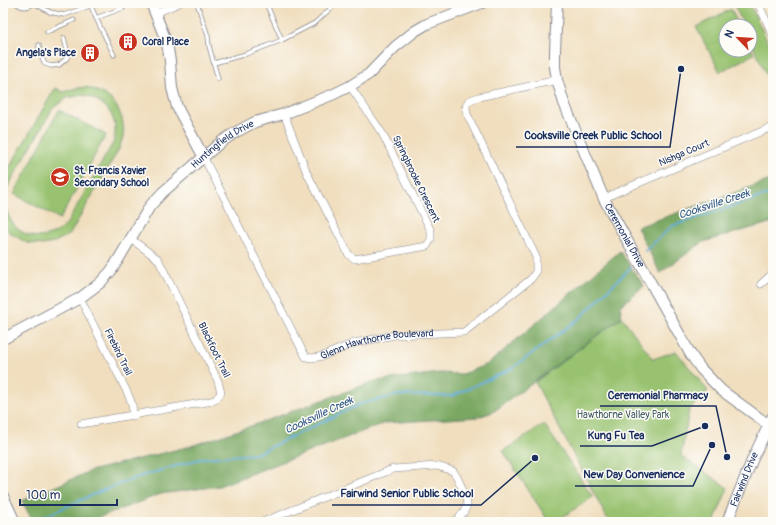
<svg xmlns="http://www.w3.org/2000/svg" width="776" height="525" font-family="Pangolin,sans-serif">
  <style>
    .green { fill: #98c26f; stroke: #5a7866; fill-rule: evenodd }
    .forest { fill: #7aa862; stroke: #4a6c60 }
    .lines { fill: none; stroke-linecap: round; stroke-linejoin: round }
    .stream { stroke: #58a7d2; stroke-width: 2 }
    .lane-casing { stroke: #86868e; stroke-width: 5 }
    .street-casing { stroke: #86868e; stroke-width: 8 }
    .secondary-casing { stroke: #86868e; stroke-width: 12 }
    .lane { stroke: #fff; stroke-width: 3.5 }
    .street { stroke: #fff; stroke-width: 7 }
    .secondary { stroke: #fff; stroke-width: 10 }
    .labels { text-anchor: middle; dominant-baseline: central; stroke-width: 3; stroke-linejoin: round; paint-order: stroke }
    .poi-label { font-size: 10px; font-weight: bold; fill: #1b2f5e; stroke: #fdfcf7; text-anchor: start }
    .street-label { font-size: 10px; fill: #1b2f5e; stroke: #fdfcf7 }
    .park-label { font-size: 10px; fill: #405b63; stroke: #fdfcf7 }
    .water-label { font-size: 11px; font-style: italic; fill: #305987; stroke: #fdfcf7 }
    .leader { fill: none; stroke: #1b2f5e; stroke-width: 1.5 }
    .callout-dot { fill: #1b2f5e; stroke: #fdfcf7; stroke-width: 1.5 }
    .callout-label { font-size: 11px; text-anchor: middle; font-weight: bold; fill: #1b2f5e; stroke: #fdfcf7; stroke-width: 3; stroke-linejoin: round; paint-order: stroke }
  </style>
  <rect width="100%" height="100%" fill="#fdfcf7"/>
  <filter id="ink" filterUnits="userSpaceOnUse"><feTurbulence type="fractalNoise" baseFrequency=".025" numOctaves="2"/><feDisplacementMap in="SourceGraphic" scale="8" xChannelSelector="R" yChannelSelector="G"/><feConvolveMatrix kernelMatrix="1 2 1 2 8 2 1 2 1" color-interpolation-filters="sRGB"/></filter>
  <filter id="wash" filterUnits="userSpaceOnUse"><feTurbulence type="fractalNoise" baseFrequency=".012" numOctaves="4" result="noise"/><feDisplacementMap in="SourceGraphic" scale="16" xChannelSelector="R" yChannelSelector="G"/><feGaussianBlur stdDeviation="0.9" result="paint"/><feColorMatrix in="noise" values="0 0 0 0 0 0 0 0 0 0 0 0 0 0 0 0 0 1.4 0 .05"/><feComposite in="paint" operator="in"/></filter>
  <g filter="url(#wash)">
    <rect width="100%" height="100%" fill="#f0debe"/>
    <g class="green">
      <polygon points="733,3 749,3 773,52 773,89 750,40 750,26 744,26"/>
      <polygon points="731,9 739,26 726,26 726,50 750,50 750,47 754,54 720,72 696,27"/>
      <path d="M85,87c8,2 16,5 23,10 11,8 18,27 15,40 -1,4 -3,8 -4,12l-49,85 -17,9 -10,2 -16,-2 -17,-10 -7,-9v-45l51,-89 2,-2 7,4 9,-3zM83,95c23,6 36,21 31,46l-48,84c-6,5 -11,9 -19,11 -28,6 -47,-21 -41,-46l47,-82 14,-10z"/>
      <polygon points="59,110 106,135 60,219 14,194"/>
      <polygon points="622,317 653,359 676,351 708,391 689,410 681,456 728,488 714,522 609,522 535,382"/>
      <polygon points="544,424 593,497 555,522 549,522 503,451"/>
    </g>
    <g class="forest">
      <polygon points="773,179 773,222 703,242 660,273 637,227"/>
      <polygon points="620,251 644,286 620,306 622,317 493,412 478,417 385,423 219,486 161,494 87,522 33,522 22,501 90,471 191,446 254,425 375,381 439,373 462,374 488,364"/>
    </g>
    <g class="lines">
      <g class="stream">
        <polyline points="645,251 672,226 773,193"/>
        <polyline points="32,522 99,492 141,476 203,458 256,454 360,404 399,395 452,396 511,369 579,319 631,267"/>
      </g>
    </g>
  </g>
  <g filter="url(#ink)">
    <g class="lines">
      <defs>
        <g id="lane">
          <path d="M16,3c6,5 12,5 18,0l16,9 14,3 34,-12"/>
          <polyline points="197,3 208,36 209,46 218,79"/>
          <polyline points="266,3 282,40"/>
          <polyline points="91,6 96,18 123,8"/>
          <polyline points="96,18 114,55"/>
          <polyline points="47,32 74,20"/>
          <polyline points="39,45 39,52 45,64 51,66 59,65 67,58 68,54 64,38"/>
          <polyline points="214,63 246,54 282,40 307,27 315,23 330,9 338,3"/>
        </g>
        <g id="street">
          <polyline points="758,3 773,35"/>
          <polyline points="156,13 179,3"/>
          <polyline points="284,114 307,173 349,255 355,259 427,246 431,239 431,231 382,133 350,86"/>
          <path id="s1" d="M203,156l99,194 4,7 7,1 10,-2 31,-13 41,-8 69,-3 67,-53 5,-7v-15l-69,-143c-3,-12 1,-14 12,-17l78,-17"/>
          <polyline points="604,199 615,193 772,127"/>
          <polyline points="761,284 773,273"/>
          <polyline points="80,298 128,394 132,404 133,416"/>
          <polyline points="81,424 207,402 215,400 221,393 218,381 163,269 158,259 131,239"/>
          <polyline points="263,522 393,469 437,466 453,471 457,477 466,497 467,505 464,512 455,522"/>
        </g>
        <g id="secondary">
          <polyline points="151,3 167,43 170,61 172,88 177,107 203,156"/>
          <path id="s2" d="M557,3l-2,49v15l2,13 7,23 40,96 87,156 10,14 20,21 52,38"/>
          <path id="s3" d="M3,339l77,-41 20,-15 11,-12 7,-11 32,-54 13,-14 58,-50 15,-10 19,-10 29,-8 50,-20 16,-8 19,-12 26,-27 20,-16 12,-7 55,-21"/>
          <polyline points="3,496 15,522"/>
          <path id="s4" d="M727,522l26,-64 20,-42"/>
        </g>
      </defs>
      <use href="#lane" class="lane-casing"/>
      <use href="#street" class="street-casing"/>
      <use href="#secondary" class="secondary-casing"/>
      <use href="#lane" class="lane"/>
      <use href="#street" class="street"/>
      <use href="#secondary" class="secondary"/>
    </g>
  </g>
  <defs>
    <symbol id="building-disc" viewBox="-11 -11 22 22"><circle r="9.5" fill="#c8321e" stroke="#fdfcf7"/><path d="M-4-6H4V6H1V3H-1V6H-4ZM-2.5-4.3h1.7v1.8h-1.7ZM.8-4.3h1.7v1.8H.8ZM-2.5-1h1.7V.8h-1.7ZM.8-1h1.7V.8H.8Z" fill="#fff"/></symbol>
    <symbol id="school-disc" viewBox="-11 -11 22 22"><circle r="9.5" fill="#c8321e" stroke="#fdfcf7"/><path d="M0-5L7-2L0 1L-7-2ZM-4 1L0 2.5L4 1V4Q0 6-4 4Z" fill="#fff"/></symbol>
  </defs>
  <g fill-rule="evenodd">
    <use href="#building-disc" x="117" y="31" width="22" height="22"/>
    <use href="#building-disc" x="79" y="42" width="22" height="22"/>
    <use href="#school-disc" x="49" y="166" width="22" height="22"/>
  </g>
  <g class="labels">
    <g class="poi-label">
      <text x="142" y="42">Coral Place</text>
      <text x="76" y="53" text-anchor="end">Angela's Place</text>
      <text x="74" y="171">St. Francis Xavier<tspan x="74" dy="12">Secondary School</tspan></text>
    </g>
    <g class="street-label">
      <text stroke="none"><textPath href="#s3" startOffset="300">Huntingfield Drive</textPath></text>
      <text transform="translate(684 153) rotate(-23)">Nishga Court</text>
      <text transform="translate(416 179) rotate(64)">Springbrooke Crescent</text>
      <text stroke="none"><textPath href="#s2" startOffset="247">Ceremonial Drive</textPath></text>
      <text stroke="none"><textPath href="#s1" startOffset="299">Glenn Hawthorne Boulevard</textPath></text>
      <text transform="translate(214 350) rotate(64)">Blackfoot Trail</text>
      <text transform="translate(118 352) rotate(64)">Firebird Trail</text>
      <text stroke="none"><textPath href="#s4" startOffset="46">Fairwind Drive</textPath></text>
    </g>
    <g class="park-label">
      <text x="623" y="415">Hawthorne Valley Park</text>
    </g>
    <g class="water-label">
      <text transform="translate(714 204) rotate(-18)">Cooksville Creek</text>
      <text transform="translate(319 415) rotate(-25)">Cooksville Creek</text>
    </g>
  </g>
  <path class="leader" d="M681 69L670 147H516M727 457L716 406H600M705 426L652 446H580M712 445L693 486H575M535 458L481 505H332"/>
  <g class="callout-dot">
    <circle cx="681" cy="69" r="4"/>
    <circle cx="727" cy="457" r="4"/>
    <circle cx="705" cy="426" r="4"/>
    <circle cx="712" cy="445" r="4"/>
    <circle cx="535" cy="458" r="4"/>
  </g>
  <g class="callout-label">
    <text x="593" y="139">Cooksville Creek Public School</text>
    <text x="658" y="399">Ceremonial Pharmacy</text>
    <text x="616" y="439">Kung Fu Tea</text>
    <text x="634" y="478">New Day Convenience</text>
    <text x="407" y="497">Fairwind Senior Public School</text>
  </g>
  <rect width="776" height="525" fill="none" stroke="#fdfcf7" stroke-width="16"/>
  <g transform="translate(738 38) rotate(295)"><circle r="19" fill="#fdfcf7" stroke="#a3aaba"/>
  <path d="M0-3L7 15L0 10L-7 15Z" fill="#c8321e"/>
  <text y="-6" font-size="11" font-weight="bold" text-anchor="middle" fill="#1b2f5e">N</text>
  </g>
  <path d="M20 499v6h97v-6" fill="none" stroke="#1b2f5e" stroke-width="2"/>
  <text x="26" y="499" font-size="12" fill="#1b2f5e" stroke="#fdfcf7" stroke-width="3" paint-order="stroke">100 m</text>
</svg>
